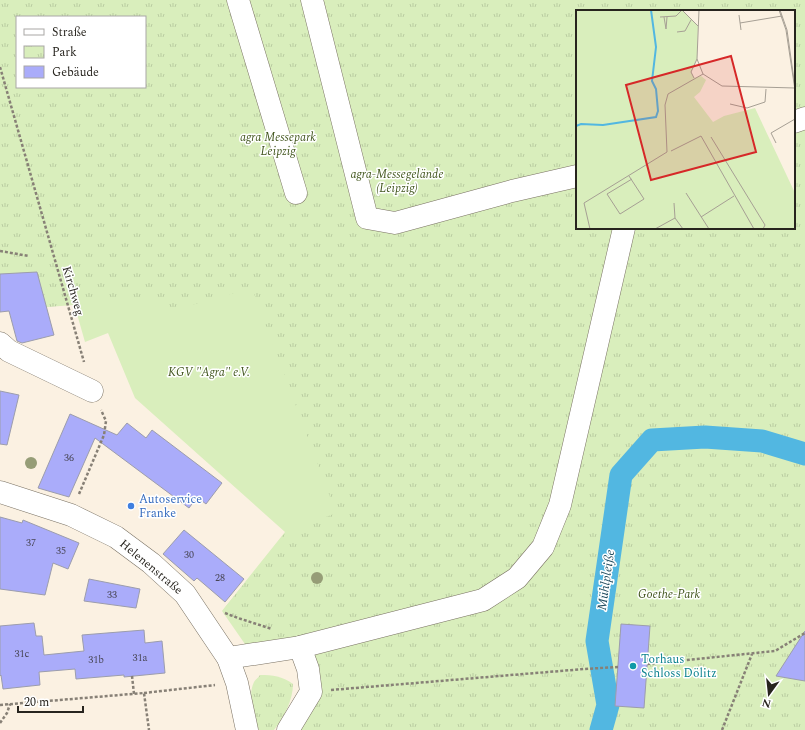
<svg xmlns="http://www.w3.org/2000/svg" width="805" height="730" font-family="Spectral,serif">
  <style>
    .green { fill: #d9eebc }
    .park { fill: url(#park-tufts); fill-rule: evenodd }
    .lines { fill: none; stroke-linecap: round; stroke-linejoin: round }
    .canal { stroke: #52b7e1; stroke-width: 23 }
    .building { fill: #aaacfa; stroke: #9c9dac }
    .minor-casing { stroke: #797163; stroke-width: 23 }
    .path { stroke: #878076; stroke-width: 2.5; stroke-dasharray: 3 2; stroke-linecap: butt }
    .minor { stroke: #fff; stroke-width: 22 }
    .tree { fill: #969d77 }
    .shop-dot { fill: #3f7fe0; stroke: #fff; stroke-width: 1.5 }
    .culture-dot { fill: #0f9aa8; stroke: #fff; stroke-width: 1.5 }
    .labels { text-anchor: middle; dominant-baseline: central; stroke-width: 3; stroke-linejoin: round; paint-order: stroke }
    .number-label { font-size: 10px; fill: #484655 }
    .park-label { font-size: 12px; font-style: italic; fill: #445820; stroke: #fff }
    .street-label { font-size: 12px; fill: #27241e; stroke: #fff }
    .shop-label { font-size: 12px; fill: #366cbe; stroke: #fff; text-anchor: start }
    .culture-label { font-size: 12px; fill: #0d838f; stroke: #fff; text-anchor: start }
    .water-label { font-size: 13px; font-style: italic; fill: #234e60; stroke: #fff }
    .inset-river { fill: none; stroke: #52b7e1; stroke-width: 2 }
    .inset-road { fill: none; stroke: #a69f94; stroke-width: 1 }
    .view { fill: #d62828; fill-opacity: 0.15; stroke: #d62828; stroke-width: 2 }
    .inset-edge { fill: none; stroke: #27241e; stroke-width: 2 }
  </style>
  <defs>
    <pattern id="park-tufts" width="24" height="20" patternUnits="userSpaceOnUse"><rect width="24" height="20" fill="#d9eebc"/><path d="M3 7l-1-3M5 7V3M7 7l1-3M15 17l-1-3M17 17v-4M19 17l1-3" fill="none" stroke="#bacca1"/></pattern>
  </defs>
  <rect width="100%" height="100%" fill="#fbf1e2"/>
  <polygon class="green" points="0,0 17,17 17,87 252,287 577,228 590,324 222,611 285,532 135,398 108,333 85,342 0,44"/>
  <g class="park">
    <path d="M0,0h805v730h-517l23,-38 -11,-45h-53l-25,-36 63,-78 51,-20 -83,-222 -19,2 -71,20 -5,-15 -158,13zM577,11h217v217h-217zM17,17h128v70h-128z"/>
    <path d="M260,675c13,0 22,1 33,9 0,16 -9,33 -19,46h-15c-5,-13 -12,-34 -5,-48 1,-2 5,-5 6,-7z"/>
  </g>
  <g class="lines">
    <polyline class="canal" points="601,730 608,705 597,641 621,475 652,440 705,437 762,441 805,454"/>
  </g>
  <g class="building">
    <polygon points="37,272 54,335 22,343 17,341 9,311 0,312 0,274"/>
    <polygon points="0,391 19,395 7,445 0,444"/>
    <polygon points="70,414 117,435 127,423 146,438 152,430 222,483 206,504 197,497 189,508 95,438 69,497 38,488"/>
    <polygon points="0,517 22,523 23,520 79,543 68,569 53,563 45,595 0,589"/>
    <polygon points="184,530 244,579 225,602 197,578 194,581 163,554"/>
    <polygon points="89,579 140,589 136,608 84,601"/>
    <polygon points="34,623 36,636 42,636 44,655 84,651 82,635 144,630 145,643 162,641 165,673 124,677 124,675 76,679 75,669 39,672 40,685 3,689 1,675 0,676 0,626"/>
    <polygon points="621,624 650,626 644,708 615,706"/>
    <polygon points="805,631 805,681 776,676"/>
  </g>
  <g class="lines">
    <defs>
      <g id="minor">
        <polyline points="238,0 296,193"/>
        <polyline points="312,0 367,218 395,223 512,191 577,176"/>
        <polyline points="794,122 805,118"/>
        <polyline points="0,343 9,351 92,391"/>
        <polyline points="0,492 71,515 116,537 151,563 185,594 228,658 237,683 247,730"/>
        <polyline points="228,658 300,647 483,600 517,578 543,547 560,505 624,228"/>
        <polyline points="288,730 311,692 308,669 300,647"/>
      </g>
    </defs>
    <use href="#minor" class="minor-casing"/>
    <g class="path">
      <polyline points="0,67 84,362"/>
      <polyline points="0,251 29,256"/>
      <polyline points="79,494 104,435 106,421 101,410"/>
      <polyline points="225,613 238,618 272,629"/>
      <polyline points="647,664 775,651 805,633"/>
      <polyline points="132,676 134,694"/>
      <polyline points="331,690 584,669 618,667"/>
      <polyline points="144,693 215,685"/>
      <polyline points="0,705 144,693 149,730"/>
      <polyline points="0,723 7,713 10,704"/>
      <polyline points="722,730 752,654"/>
    </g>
    <use href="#minor" class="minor"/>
  </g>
  <g class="tree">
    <circle cx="31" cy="463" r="6"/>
    <circle cx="317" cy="578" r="6"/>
  </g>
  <circle class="shop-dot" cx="131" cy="506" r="4"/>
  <circle class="culture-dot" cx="633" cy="666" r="4"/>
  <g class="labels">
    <g class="number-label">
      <text x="69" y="458">36</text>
      <text x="31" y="543">37</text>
      <text x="61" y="551">35</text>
      <text x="189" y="555">30</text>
      <text x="220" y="578">28</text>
      <text x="112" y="595">33</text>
      <text x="22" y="654">31c</text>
      <text x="140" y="658">31a</text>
      <text x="96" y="660">31b</text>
    </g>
    <g class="park-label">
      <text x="278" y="137">agra Messepark<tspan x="278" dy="14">Leipzig</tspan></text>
      <text x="397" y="174">agra-Messegelände<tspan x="397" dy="14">(Leipzig)</tspan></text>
      <text x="209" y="372">KGV "Agra" e.V.</text>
      <text x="669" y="594">Goethe-Park</text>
    </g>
    <g class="street-label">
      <text transform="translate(73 291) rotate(74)">Kirchweg</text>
      <text transform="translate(151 567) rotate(40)">Helenenstraße</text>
    </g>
    <g class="shop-label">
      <text x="139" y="499">Autoservice<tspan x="139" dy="14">Franke</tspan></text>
    </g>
    <g class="culture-label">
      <text x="641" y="659">Torhaus<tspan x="641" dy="14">Schloss Dölitz</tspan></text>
    </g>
    <g class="water-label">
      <text transform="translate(606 580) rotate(-82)">Mühlpleiße</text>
    </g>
  </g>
  <g transform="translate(576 10)">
    <rect width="219" height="219" fill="#fbf1e2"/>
    <path d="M0,0h106l16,16 -1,33 -6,13 3,6 7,-2 5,4 -6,12 -6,5 19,25 11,-6 31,-8 40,85v36h-219z" fill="#d9eebc"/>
    <path class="inset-river" d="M0,116l5,-2 22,1 53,-8 2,-6 -2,-22 -4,-8 4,-34 -5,-37"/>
    <path class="inset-road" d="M106,0l16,16M203,0l7,20 9,60M204,0l7,20 8,57M163,5l2,15M84,7l16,-1 6,-6M88,7l2,12 1,-12M164,13l42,-7M101,22l8,-1 6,-11M121,49l6,15 19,12 73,2M118,68l-3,-6 6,-13 2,-49M154,94l17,4 18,-6 1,-13M135,127l54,88 -2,4M200,133l-5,-10 24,-14M95,141l30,-15 53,93M219,157v13M53,166l15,23 -24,15 -13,-20 25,-15M110,183l23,36M98,193l1,15M125,207l33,-21M14,219l-6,-26 83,-51 -2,-47 3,-11 35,-20M79,219l20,-11 8,11"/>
    <path class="view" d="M155,46l25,96 -105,28 -25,-95z"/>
    <rect width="219" height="219" class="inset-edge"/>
  </g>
  <rect x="16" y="16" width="130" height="72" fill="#ffffff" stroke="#a9a7a5"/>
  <rect x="24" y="29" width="20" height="6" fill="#ffffff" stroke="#a9a7a5"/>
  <text x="52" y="36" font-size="12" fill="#27241e">Straße</text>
  <rect x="24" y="46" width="20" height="12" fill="url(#park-tufts)" stroke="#a9a7a5"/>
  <text x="52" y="56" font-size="12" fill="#27241e">Park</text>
  <rect x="24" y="66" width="20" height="12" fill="#aaacfa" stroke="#a9a7a5"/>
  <text x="52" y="76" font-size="12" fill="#27241e">Gebäude</text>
  <g transform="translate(769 694) rotate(195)" stroke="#ffffff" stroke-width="3" paint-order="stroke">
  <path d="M0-3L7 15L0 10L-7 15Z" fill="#27241e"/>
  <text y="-6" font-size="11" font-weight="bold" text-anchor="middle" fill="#27241e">N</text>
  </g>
  <path d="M18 706v6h65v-6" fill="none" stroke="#27241e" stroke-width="2"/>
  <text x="24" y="706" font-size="12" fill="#27241e" stroke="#ffffff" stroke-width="3" paint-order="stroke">20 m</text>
</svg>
